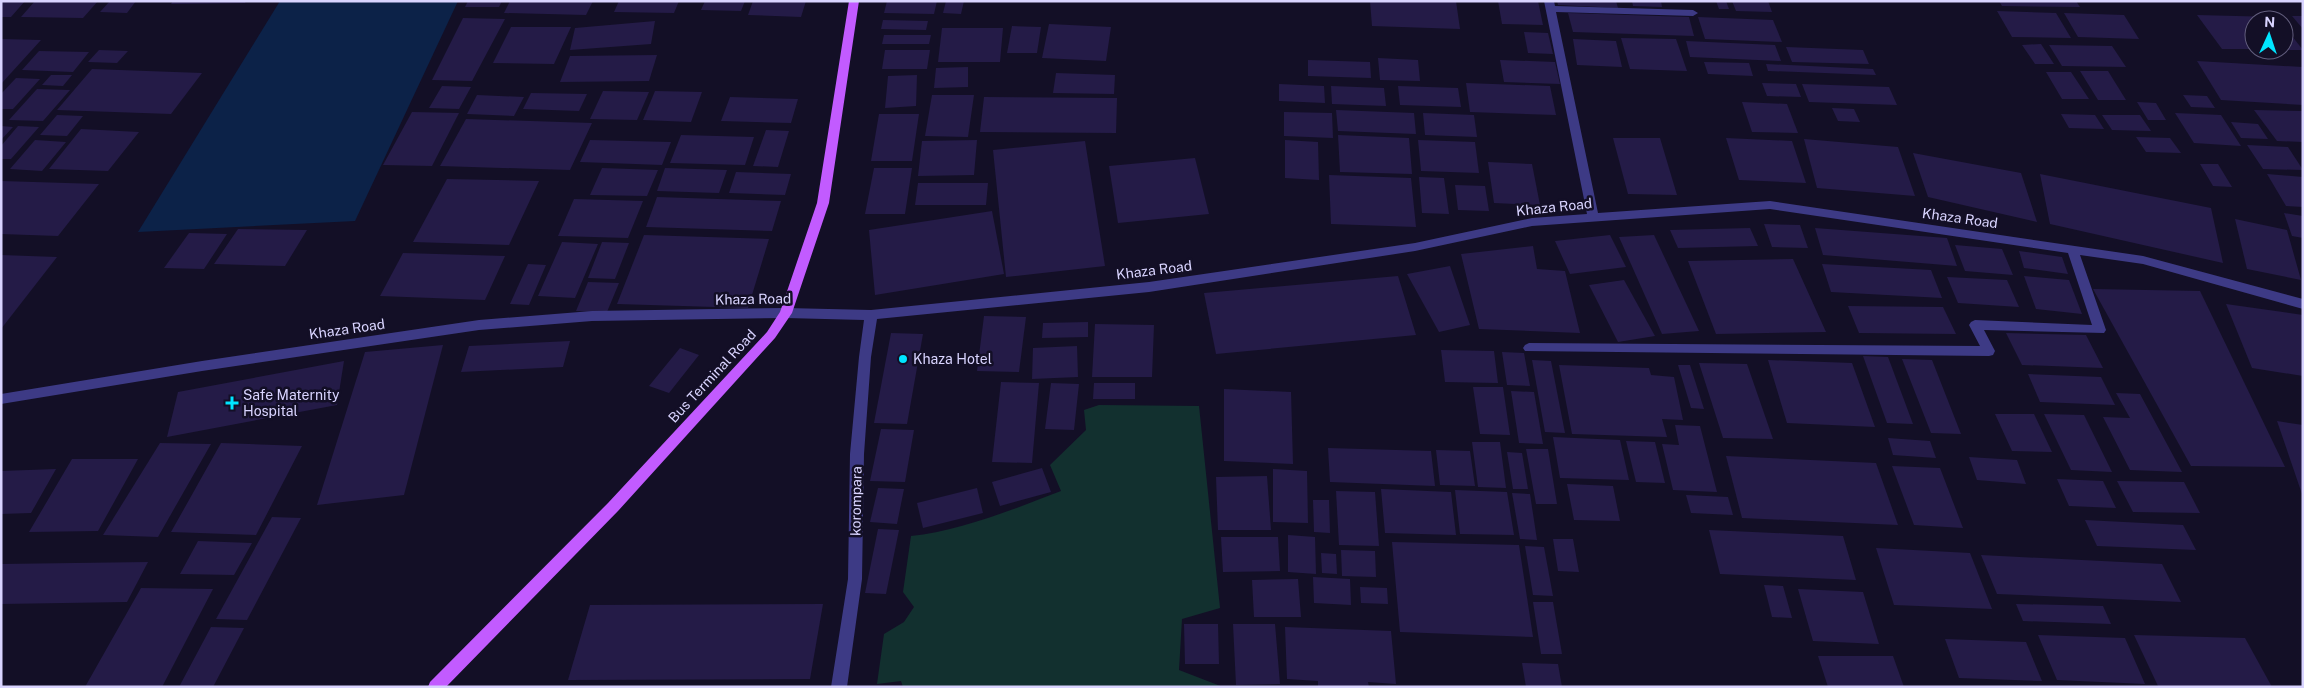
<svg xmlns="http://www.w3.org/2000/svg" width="2304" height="688" font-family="'Public Sans',sans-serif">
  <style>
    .green { fill: #12302f }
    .water { fill: #0c2248 }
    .building { fill: #241b47 }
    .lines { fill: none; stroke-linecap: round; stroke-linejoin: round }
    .minor { fill: #3d3a85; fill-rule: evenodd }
    .major { fill: #c25bff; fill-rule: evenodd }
    .poi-dot { fill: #00e5ff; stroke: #130f26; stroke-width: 2 }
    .labels { text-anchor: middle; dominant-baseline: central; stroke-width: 5; stroke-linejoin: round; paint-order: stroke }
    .street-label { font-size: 14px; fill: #d9d4ff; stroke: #130f26 }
    .poi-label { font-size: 14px; fill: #d9d4ff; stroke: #130f26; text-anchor: start }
  </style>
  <rect width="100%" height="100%" fill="#130f26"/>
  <path class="green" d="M1099,405l100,1 21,202 -38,11 -3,51 44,17h-320l-2,-6 -24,3 7,-50 20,-12 10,-15 -11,-15 8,-56c46,-4 106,-28 150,-45l-11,-26 36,-35 -2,-20z"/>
  <polygon class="water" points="280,1 458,1 355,221 138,232"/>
  <g class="building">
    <polygon points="1,1 25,1 11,17 1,17"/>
    <polygon points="35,1 98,1 83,18 21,17"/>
    <polygon points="110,1 136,1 127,13 100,12"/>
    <polygon points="173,1 246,1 245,3 171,4"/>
    <polygon points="468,1 502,1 499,7 465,7"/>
    <polygon points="510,1 593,1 586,15 504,13"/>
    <polygon points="619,1 679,1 674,13 614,12"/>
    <polygon points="705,1 745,1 741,11 701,10"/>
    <polygon points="753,1 806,1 801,17 748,15"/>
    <polygon points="887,1 937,1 934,14 884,13"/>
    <polygon points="946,1 964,1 961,14 943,13"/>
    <polygon points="1370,1 1456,1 1460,29 1372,26"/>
    <polygon points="1498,1 1538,1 1543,25 1502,24"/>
    <polygon points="1557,1 1616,1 1618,8 1558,5"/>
    <polygon points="1632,1 1661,1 1662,7 1633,6"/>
    <polygon points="1716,1 1726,1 1729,9 1719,9"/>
    <polygon points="1732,1 1768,1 1772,12 1736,11"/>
    <polygon points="1999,1 2076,1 2080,7 2002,6"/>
    <polygon points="1997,11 2056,13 2071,38 2012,37"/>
    <polygon points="1568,13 1689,17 1694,36 1573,32"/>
    <polygon points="2064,13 2124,15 2139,39 2078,37"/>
    <polygon points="2197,15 2276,17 2279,20 2254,20 2254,49 2222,49"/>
    <polygon points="2292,16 2303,16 2303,29"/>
    <polygon points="1698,17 1773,20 1782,42 1705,39"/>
    <polygon points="463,18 505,19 472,81 432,80"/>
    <polygon points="883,20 928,21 926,30 881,29"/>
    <polygon points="655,21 651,44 570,50 575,28"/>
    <polygon points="1049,24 1111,27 1106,61 1042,58"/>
    <polygon points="1012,26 1041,27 1037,53 1007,53"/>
    <polygon points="2284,26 2303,50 2284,50"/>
    <polygon points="511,27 571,27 554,64 493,63"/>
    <polygon points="942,28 1003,28 1000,62 938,62"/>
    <polygon points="1524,32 1548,33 1553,54 1528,53"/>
    <polygon points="884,35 931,35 929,44 882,44"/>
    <polygon points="1621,38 1676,39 1687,71 1630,69"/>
    <polygon points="1,39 41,40 1,84"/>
    <polygon points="1573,39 1616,41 1622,67 1577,65"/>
    <polygon points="1686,41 1775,45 1781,61 1690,57"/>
    <polygon points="2041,44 2054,64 2035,64 2022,45"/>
    <polygon points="2049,45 2112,46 2126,67 2062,66"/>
    <polygon points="1786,47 1863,50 1869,64 1792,62"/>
    <polygon points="99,50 128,51 117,63 88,62"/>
    <polygon points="885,50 930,50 927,69 882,69"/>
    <polygon points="39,51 89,52 73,72 22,70"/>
    <polygon points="657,55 649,81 560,82 570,56"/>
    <polygon points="1378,58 1418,60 1420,81 1380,80"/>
    <polygon points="1308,60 1370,62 1371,78 1308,76"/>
    <polygon points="1500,60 1555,62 1560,84 1504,82"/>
    <polygon points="2197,61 2303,67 2303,105 2221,100"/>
    <polygon points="1704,62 1749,63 1753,76 1708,74"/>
    <polygon points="1766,64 1873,69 1876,75 1768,71"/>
    <polygon points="968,67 968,87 934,88 936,68"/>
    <polygon points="92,69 202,73 171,114 57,110"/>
    <polygon points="2080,71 2108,71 2126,100 2098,100"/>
    <polygon points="2046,72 2071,72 2089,99 2062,99"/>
    <polygon points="1056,73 1115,75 1114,94 1053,93"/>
    <polygon points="51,75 72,75 63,86 42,85"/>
    <polygon points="917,75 916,106 885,108 888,76"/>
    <polygon points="16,78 40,79 13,109 1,109 1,94"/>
    <polygon points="1466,83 1550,86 1556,115 1470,112"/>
    <polygon points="1762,83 1796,84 1801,97 1767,96"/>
    <polygon points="1279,84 1324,86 1325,103 1279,101"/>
    <polygon points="1802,84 1889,87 1897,105 1809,102"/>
    <polygon points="442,86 471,87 459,109 429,108"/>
    <polygon points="1331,86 1384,88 1386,106 1332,104"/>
    <polygon points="1398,86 1458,88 1461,107 1400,105"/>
    <polygon points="37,89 70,90 43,121 9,120"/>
    <polygon points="603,91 649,92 637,120 590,119"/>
    <polygon points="655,91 702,92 691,122 643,120"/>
    <polygon points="531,93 587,94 579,111 523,109"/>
    <polygon points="477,95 524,97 514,116 467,114"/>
    <polygon points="932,95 974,95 968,137 925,136"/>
    <polygon points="2183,95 2207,96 2215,108 2191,107"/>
    <polygon points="730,97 798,99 791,123 721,121"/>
    <polygon points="984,97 1117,98 1116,133 980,132"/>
    <polygon points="1742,102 1787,104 1798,133 1752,132"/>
    <polygon points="2137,102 2156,103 2166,120 2148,120"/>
    <polygon points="1832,108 1854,109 1860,122 1838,121"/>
    <polygon points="1336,110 1414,113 1416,134 1338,131"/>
    <polygon points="2254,110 2303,111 2303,142 2277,141"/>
    <polygon points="412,112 459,113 432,166 383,165"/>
    <polygon points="1284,112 1332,113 1333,138 1284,136"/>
    <polygon points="1423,113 1474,115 1477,137 1425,135"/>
    <polygon points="2175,113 2221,115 2241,146 2194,143"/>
    <polygon points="879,114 919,114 912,161 871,161"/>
    <polygon points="2061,114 2095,115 2104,129 2069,128"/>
    <polygon points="57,115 83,116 67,136 40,135"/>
    <polygon points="2102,115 2140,115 2151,131 2112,130"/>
    <polygon points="466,119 592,123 570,170 440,166"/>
    <polygon points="2231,122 2258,124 2268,139 2241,138"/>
    <polygon points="1,126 13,127 1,140"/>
    <polygon points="18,126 39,127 11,159 1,159 1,146"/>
    <polygon points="81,129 139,132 108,171 49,169"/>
    <polygon points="766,130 789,131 778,167 753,166"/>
    <polygon points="681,135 754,137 745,165 670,163"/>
    <polygon points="1338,135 1409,138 1412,174 1340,172"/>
    <polygon points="2136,137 2170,138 2181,153 2146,152"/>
    <polygon points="1613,138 1660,138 1677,195 1628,194"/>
    <polygon points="1726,138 1792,141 1806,183 1739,180"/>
    <polygon points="1804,139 1898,147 1915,196 1817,188"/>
    <polygon points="35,140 66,142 42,171 10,169"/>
    <polygon points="590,140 671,142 662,165 580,162"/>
    <polygon points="977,140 974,175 918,176 922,141"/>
    <polygon points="1285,140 1318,142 1319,180 1285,178"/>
    <polygon points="1418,140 1475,142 1479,173 1421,171"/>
    <polygon points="1085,141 1105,266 1006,277 993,150"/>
    <polygon points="2247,145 2288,147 2303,170 2263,169"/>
    <polygon points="1913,153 2021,173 2037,222 1928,197"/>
    <polygon points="1195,158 1209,214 1118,223 1109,166"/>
    <polygon points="1488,162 1532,164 1540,205 1494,203"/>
    <polygon points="2200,164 2218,164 2232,187 2213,186"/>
    <polygon points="602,168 658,170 647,196 590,195"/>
    <polygon points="665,168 727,170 719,193 657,191"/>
    <polygon points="874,168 912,168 905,214 865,214"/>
    <polygon points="736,172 791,174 785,195 729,193"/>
    <polygon points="2040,174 2211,208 2223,263 2050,224"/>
    <polygon points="2267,174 2303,177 2303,207 2286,206"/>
    <polygon points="1329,175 1411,178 1416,227 1331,224"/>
    <polygon points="1419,177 1444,178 1449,214 1422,213"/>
    <polygon points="447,179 539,181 509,245 413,242"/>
    <polygon points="1,181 99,184 58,236 1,234"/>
    <polygon points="918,183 988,183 986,205 915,205"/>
    <polygon points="1455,185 1485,186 1489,211 1458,210"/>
    <polygon points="657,197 781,201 772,231 646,227"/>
    <polygon points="574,199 643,201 628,238 558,236"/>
    <polygon points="992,211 1004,274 875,295 869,230"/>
    <polygon points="2284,213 2303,216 2303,238 2292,236"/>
    <polygon points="2235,219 2287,230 2301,280 2247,269"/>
    <polygon points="1764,224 1800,225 1808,248 1772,247"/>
    <polygon points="1750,228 1758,246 1678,248 1670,230"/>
    <polygon points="1815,228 1947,238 1957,266 1823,255"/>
    <polygon points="238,229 307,230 285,266 214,264"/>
    <polygon points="189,233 227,234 204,269 164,268"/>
    <polygon points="644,235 769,239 748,308 617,304"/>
    <polygon points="1610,235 1626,267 1570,274 1555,241"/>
    <polygon points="1654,235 1699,331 1662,334 1619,237"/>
    <polygon points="562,242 598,244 575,298 538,296"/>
    <polygon points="602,242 629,243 615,279 588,278"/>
    <polygon points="1955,245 2002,249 2013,275 1965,271"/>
    <polygon points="1533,246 1537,269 1565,271 1580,333 1479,329 1461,254"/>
    <polygon points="2019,251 2062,257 2068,274 2024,268"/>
    <polygon points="403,253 505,256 485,300 380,296"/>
    <polygon points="1,255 57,257 1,329"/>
    <polygon points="1793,259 1826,332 1716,334 1688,261"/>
    <polygon points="528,264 546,265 529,305 510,304"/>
    <polygon points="1822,264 1931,270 1942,298 1831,292"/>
    <polygon points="1450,266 1470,325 1439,332 1407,274"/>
    <polygon points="1398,276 1416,335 1216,354 1204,293"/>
    <polygon points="2024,276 2069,280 2082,314 2036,309"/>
    <polygon points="1947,277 2007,280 2019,307 1958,303"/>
    <polygon points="1624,280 1655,336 1618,342 1589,285"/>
    <polygon points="588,282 619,283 607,312 576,311"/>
    <polygon points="2093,289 2200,291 2285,467 2191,466"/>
    <polygon points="2226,304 2303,315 2303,376 2252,368"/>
    <polygon points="1848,306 1943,307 1956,334 1859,333"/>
    <polygon points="984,316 1026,317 1019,372 977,371"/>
    <polygon points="1088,322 1088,337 1042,338 1043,323"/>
    <polygon points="1095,324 1154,325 1152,377 1092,377"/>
    <polygon points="891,333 923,334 907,424 874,423"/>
    <polygon points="2006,333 2086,335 2103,368 2022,365"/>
    <polygon points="570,341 563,367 461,372 469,346"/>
    <polygon points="443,345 404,495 317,505 365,352"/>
    <polygon points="1077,346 1078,377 1032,379 1033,348"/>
    <polygon points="680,348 699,355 669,393 649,386"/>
    <polygon points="1441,350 1494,351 1498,383 1445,382"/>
    <polygon points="1502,352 1524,353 1530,386 1507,385"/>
    <polygon points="1863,356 1888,357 1913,424 1887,423"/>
    <polygon points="1902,359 1932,360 1961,434 1931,433"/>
    <polygon points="1532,360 1551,361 1565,433 1545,432"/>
    <polygon points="1768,360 1852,363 1875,427 1787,423"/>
    <polygon points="344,361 337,405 167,437 178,392"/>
    <polygon points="1699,363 1747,364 1773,439 1723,438"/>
    <polygon points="1559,365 1649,368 1651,375 1674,377 1683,420 1662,419 1667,437 1572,434"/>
    <polygon points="1678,365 1690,365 1704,409 1691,408"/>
    <polygon points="2028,374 2101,377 2115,405 2040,402"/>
    <polygon points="1001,382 1039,383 1032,463 992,462"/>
    <polygon points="1051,383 1079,384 1074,430 1045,429"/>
    <polygon points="1094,383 1135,383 1135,399 1093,399"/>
    <polygon points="1473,387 1503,387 1510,435 1480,434"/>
    <polygon points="1224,389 1291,392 1293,464 1224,461"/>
    <polygon points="1511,391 1534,392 1543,444 1519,443"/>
    <polygon points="2116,393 2140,394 2182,472 2130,470 2103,417 2130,418"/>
    <polygon points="1995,414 2034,414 2052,452 2012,451"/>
    <polygon points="2044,414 2084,415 2112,472 2071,470"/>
    <polygon points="2277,421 2303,425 2303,493 2302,494"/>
    <polygon points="1675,425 1700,426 1717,492 1673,490 1662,444 1679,445"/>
    <polygon points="881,429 914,430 905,482 870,481"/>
    <polygon points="1553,437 1620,440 1629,480 1560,478"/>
    <polygon points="1888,438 1930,441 1936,458 1893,455"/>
    <polygon points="1626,441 1655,442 1665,483 1636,482"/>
    <polygon points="1472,442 1500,442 1506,488 1478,487"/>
    <polygon points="160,443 211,444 158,537 103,535"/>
    <polygon points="221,443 302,446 256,535 171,532"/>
    <polygon points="1328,448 1431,451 1435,486 1330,482"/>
    <polygon points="1526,449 1548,449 1557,504 1536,504"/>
    <polygon points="1436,450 1470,451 1475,486 1440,485"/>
    <polygon points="1507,452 1522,453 1528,489 1513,489"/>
    <polygon points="1726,456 1876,463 1898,525 1742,518"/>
    <polygon points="1969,457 2017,460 2026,484 1977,480"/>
    <polygon points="72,459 138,459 98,531 29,532"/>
    <polygon points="1892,466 1940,468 1963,528 1914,525"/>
    <polygon points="1042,468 1051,492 1000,506 992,482"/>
    <polygon points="56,469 31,513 1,514 1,471"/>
    <polygon points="1273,469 1307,471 1308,523 1273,522"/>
    <polygon points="1267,476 1271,530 1218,530 1216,477"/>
    <polygon points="2057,479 2103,481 2116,508 2069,506"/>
    <polygon points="2117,481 2184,482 2200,513 2133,512"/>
    <polygon points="1567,484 1613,486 1620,521 1574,520"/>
    <polygon points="878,488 904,489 897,524 870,522"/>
    <polygon points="977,488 983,513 923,528 917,503"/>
    <polygon points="1381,489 1451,492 1456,535 1385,533"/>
    <polygon points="1455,490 1507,492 1514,535 1460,534"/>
    <polygon points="1336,491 1375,492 1379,546 1339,545"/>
    <polygon points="1512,493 1530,494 1537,540 1520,539"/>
    <polygon points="1686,495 1728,497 1733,515 1691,513"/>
    <polygon points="1313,500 1329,500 1330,533 1314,532"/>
    <polygon points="272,517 301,518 247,620 216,619"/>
    <polygon points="2085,520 2183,525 2196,550 2097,546"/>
    <polygon points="878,529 899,530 886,594 865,593"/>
    <polygon points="1709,530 1843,536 1856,580 1720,574"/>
    <polygon points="1288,535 1315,537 1316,574 1288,572"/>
    <polygon points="1221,537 1278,537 1280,571 1223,572"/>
    <polygon points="1553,539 1573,539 1579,572 1558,571"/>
    <polygon points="198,541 252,543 234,575 180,574"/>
    <polygon points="1392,542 1519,545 1533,637 1400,632"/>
    <polygon points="1525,546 1544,547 1553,596 1533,595"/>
    <polygon points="1876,548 1970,553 1992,609 1894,605"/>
    <polygon points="1341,550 1375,551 1376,577 1342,576"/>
    <polygon points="1321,553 1336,554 1337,574 1322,573"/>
    <polygon points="1981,555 2162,564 2181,602 1997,594"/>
    <polygon points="148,562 127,602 1,604 1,564"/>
    <polygon points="1313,577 1350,579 1351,605 1314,603"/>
    <polygon points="1298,579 1301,617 1254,617 1252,580"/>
    <polygon points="1764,585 1783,586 1792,618 1772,617"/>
    <polygon points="1360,587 1387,588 1388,604 1361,603"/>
    <polygon points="141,588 213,589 162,687 85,687"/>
    <polygon points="1798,589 1863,592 1879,644 1813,641"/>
    <polygon points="1533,602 1553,602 1562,654 1541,654"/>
    <polygon points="823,604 810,679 568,680 590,605"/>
    <polygon points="2016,604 2103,606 2111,624 2023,621"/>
    <polygon points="1184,624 1218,624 1219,664 1185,664"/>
    <polygon points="1233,624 1275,624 1280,684 1236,685"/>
    <polygon points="211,627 244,628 213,687 179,687"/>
    <polygon points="1285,627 1391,631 1396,684 1368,682 1369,687 1318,687 1318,681 1287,679"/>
    <polygon points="2038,635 2125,638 2145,684 2057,680"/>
    <polygon points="2134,635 2245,638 2272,687 2158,686"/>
    <polygon points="1945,639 2026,642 2042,681 1959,678"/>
    <polygon points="1818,656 1893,656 1904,687 1828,687"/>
    <polygon points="1522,663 1558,664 1562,687 1526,687"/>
  </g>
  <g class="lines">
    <polygon class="minor" points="1544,1 1554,1 1555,6 1693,10 1698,13 1693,16 1556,12 1598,213 1770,201 2143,256 2303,299 2303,309 2143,264 2080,255 2106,330 2104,333 1984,330 1995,351 1993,355 1989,356 1525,351 1523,348 1525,345 1529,343 1980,346 1969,325 1971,322 1975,320 2092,325 2068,253 1770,209 1532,226 1415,251 1149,292 877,319 871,357 864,454 862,579 847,687 831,687 848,579 850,454 859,357 864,320 786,318 592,321 479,330 202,371 1,404 1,394 202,361 479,320 592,311 786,308 871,310 1149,282 1415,243 1532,218 1587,214"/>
    <polygon class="major" points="849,1 859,1 829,203 792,313 775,338 618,511 446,687 428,687 430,682 608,503 767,332 780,312 817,203"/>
  </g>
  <g class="poi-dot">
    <circle cx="903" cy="359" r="5"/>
    <path d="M229.5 395.5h5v5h5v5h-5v5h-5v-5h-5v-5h5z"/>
  </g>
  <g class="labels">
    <g class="street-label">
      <text transform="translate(1554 207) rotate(-6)">Khaza Road</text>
      <text transform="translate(1960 218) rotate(8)">Khaza Road</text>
      <text transform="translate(1154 270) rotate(-7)">Khaza Road</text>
      <text transform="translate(753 299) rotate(-1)">Khaza Road</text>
      <text transform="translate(347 329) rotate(-8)">Khaza Road</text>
      <text transform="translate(712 376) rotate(-47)">Bus Terminal Road</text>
      <text transform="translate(856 501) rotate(-89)">korompara</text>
    </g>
    <g class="poi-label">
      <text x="913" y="359">Khaza Hotel</text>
      <text x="243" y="395">Safe Maternity<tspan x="243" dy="16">Hospital</tspan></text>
    </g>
  </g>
  <rect width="2304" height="688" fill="none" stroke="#d9d4ff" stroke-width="5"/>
  <g transform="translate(2269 35) rotate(3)"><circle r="24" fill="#130f26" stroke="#625e7d"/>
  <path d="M0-4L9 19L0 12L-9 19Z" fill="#00e5ff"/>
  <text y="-8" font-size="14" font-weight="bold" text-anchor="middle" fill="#d9d4ff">N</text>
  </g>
</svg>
